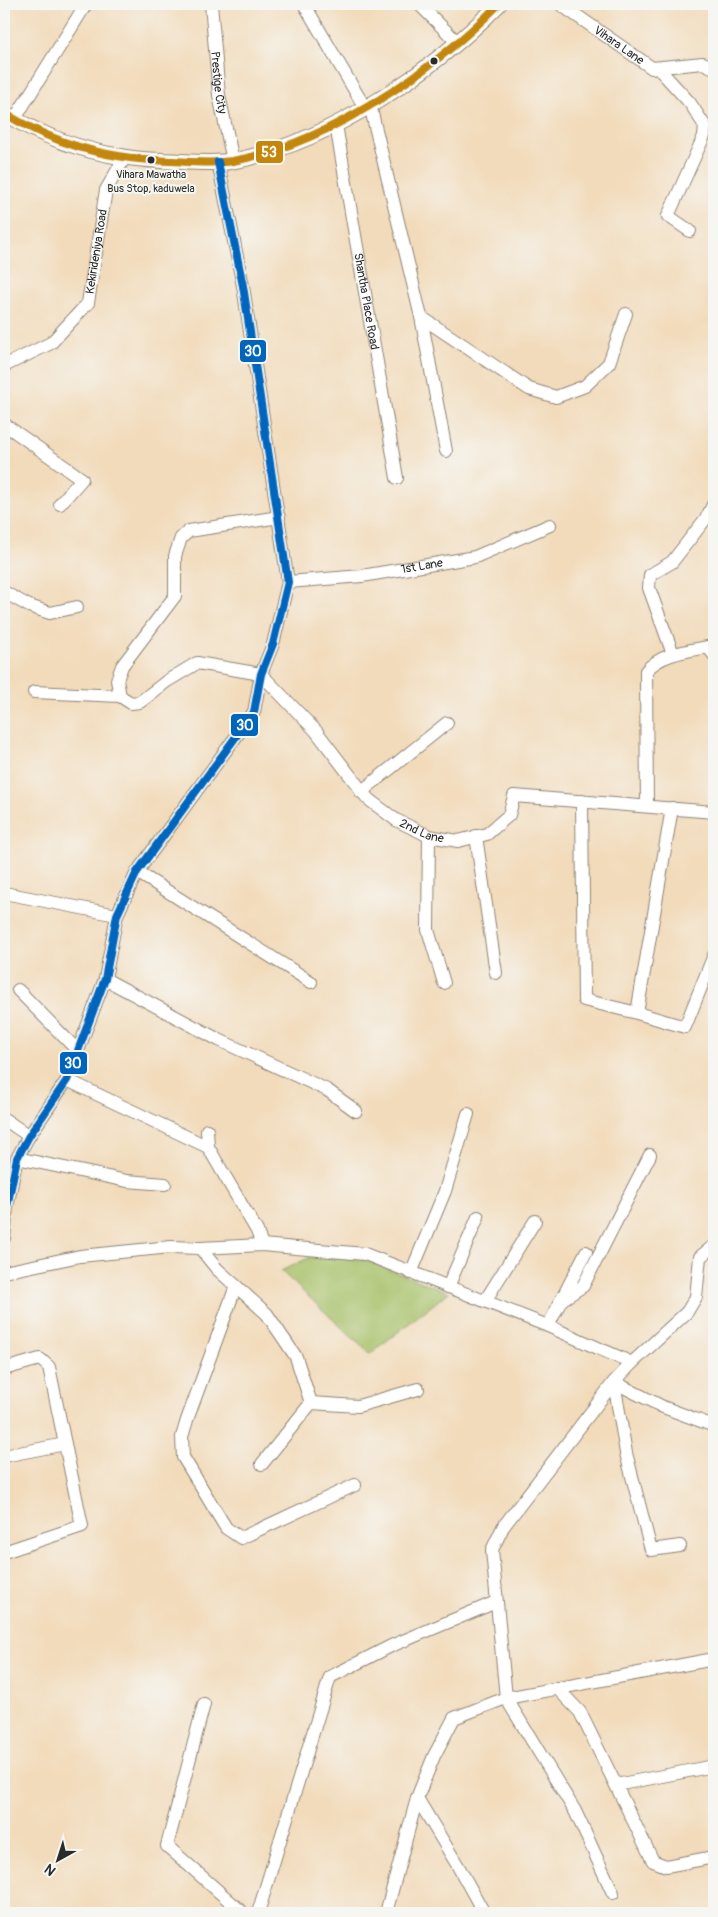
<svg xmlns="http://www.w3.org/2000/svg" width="718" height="1917" font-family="Pangolin,sans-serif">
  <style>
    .green { fill: #a6c066; stroke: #687648 }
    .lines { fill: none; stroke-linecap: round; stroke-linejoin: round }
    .minor-casing { stroke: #8e8373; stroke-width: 14 }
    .major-casing { stroke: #8e8373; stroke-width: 17 }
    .minor { stroke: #fff; stroke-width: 12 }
    .major { stroke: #fff; stroke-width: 15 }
    .bus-1-casing { stroke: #f6f6f2; stroke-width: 11 }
    .bus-2-casing { stroke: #f6f6f2; stroke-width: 11 }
    .bus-1 { stroke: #c4870b; stroke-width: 8 }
    .bus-2 { stroke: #0065bd; stroke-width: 8 }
    .bus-dot { fill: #2b2b2b; stroke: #f6f6f2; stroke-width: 2 }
    .labels { text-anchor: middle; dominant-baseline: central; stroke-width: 4; stroke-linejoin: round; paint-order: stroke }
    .bus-label { font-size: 11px; fill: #2b2b2b; stroke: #f6f6f2 }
    .street-label { font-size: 12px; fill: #2b2b2b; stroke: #f6f6f2 }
    .line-badge { stroke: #f6f6f2; stroke-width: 2 }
    .badge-label { font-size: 14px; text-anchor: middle; font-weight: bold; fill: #fff }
  </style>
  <rect width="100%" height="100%" fill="#f6f6f2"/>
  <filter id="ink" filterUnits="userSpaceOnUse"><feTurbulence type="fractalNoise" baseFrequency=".02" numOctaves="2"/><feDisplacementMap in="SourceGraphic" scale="10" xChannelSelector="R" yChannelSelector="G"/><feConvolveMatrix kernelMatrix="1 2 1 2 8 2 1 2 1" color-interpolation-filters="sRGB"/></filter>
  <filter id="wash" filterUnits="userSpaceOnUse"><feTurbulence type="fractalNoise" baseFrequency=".0096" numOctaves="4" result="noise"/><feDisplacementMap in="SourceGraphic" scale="20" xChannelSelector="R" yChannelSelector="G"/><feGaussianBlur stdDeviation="1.12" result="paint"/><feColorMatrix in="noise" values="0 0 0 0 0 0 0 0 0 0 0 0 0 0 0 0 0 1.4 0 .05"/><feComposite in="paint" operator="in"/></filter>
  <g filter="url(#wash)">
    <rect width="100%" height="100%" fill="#f2dbbb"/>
    <polygon class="green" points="319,1253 364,1260 449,1292 370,1354 281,1271"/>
  </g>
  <g filter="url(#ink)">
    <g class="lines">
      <defs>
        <g id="minor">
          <path id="s1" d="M211,4l8,91 14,66"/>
          <polyline points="304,4 365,108"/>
          <polyline points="419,4 458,43"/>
          <path id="s2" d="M560,4l92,64 51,-5 11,5"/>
          <polyline points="658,68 690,103 705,126 704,136 668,216 690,231"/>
          <polyline points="370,105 421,317 446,451"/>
          <polyline points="14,120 86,4"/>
          <path id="s3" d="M336,125l61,353"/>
          <polyline points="421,317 529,389 556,397 585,386 609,363 626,314"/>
          <path id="s4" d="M4,366l47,-23 37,-40 18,-113 19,-33"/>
          <polyline points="4,424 82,479 60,504"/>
          <path id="s5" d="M279,517l-90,14 -8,7 -6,18v40l-53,70 -5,14 3,16 11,7 9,-1 27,-21 30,-18 64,11 55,57 52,68 28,21 33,16 29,5 29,-7 22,-19 5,-19 200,16"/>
          <path id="s6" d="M288,582l74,-6 113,-19 75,-32"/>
          <polyline points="4,592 29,606 50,613 77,607"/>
          <polyline points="673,654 649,588 650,575 672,562 707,517 714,503"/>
          <polyline points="34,692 120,696"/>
          <polyline points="361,792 447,723"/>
          <polyline points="582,801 584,1000 637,1013 672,808"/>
          <path d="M647,806l-1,-135c14,-17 40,-20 62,-24l6,8"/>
          <polyline points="429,836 428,930 444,983"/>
          <polyline points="476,836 496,973"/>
          <polyline points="137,872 311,982"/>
          <polyline points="4,893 117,915"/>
          <polyline points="105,979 219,1040 327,1090 356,1111"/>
          <polyline points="18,990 78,1051"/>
          <polyline points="637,1013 685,1027 714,955"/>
          <polyline points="67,1080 208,1147"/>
          <polyline points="4,1119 29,1136"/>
          <polyline points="207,1130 208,1147 257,1231 262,1245"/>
          <polyline points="17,1158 127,1181 165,1184"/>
          <polyline points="4,1238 7,1207 17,1158 29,1136 67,1080 105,979 117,915 137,872 254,712 261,674 273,644 288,582 243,286 218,162"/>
          <polyline points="200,1248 217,1269 236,1286 187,1420 182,1437 183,1457 226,1528 241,1538 355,1485"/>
          <polyline points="4,1272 80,1256 171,1247 200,1248 262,1245 365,1254 548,1326 632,1363 614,1382 663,1407 714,1426"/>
          <polyline points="411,1273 445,1191 468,1114"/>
          <polyline points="236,1286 267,1314 296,1357 311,1403 262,1464"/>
          <polyline points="448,1287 478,1217"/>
          <polyline points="485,1301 535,1221"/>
          <polyline points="560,1301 583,1286 650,1155"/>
          <polyline points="548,1326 586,1252"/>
          <polyline points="632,1363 687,1312 696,1297 700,1257 711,1248 714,1249"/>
          <polyline points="4,1369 40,1359 49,1367 82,1526 4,1552"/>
          <polyline points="311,1403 358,1406 418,1389"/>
          <polyline points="4,1456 65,1444"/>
          <polyline points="557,1688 580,1712 653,1861 666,1866 714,1857"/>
          <polyline points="204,1704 167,1846 243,1913"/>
          <polyline points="616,1785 714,1766"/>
          <polyline points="417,1798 458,1866 484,1913"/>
          <polyline points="613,1893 575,1811 506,1698 492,1550 503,1527 614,1382 626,1453 651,1550 680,1546"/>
          <polyline points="258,1913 330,1677 391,1646 496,1602"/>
          <polyline points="386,1913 417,1798 434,1756 454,1718 506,1698 714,1659"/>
        </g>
        <path id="major" d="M4,113c36,22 78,38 120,44 16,3 32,3 49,4 19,1 41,3 60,0 96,-18 199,-89 266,-157"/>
      </defs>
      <use href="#minor" class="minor-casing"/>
      <use href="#major" class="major-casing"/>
      <use href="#minor" class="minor"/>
      <use href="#major" class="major"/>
      <defs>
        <path id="bus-1" d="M4,113c36,22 78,38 120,44 16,3 32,3 49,4 19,1 41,3 60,0 96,-18 199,-89 266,-157"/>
        <polyline id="bus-2" points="4,1238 7,1207 17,1158 29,1136 67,1080 105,979 117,915 137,872 254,712 261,674 273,644 288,582 243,286 218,162"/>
      </defs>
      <use href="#bus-1" class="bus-1-casing"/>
      <use href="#bus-2" class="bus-2-casing"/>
      <use href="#bus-1" class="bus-1"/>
      <use href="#bus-2" class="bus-2"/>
    </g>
  </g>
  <g class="bus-dot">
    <circle cx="434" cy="61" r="4.5"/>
    <circle cx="151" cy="160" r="4.5"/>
  </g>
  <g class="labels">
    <g class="bus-label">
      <text x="151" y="174">Vihara Mawatha<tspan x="151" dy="14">Bus Stop, kaduwela</tspan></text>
    </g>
    <g class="street-label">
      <text stroke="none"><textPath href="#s2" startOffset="72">Vihara Lane</textPath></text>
      <text stroke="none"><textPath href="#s1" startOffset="79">Prestige City</textPath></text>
      <text stroke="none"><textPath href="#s4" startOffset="159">Kekirideniya Road</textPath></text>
      <text stroke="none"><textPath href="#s3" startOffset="179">Shantha Place Road</textPath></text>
      <text stroke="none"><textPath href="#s6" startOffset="135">1st Lane</textPath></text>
      <text stroke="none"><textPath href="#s5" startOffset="664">2nd Lane</textPath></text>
    </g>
  </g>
  <g class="line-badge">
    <rect x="255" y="140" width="29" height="24" rx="5" fill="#c4870b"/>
    <rect x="239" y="339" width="28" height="24" rx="5" fill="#0065bd"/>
    <rect x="230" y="713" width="29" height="24" rx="5" fill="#0065bd"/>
    <rect x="59" y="1051" width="29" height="24" rx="5" fill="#0065bd"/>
  </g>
  <g class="badge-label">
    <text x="269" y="157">53</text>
    <text x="253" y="356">30</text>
    <text x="245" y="730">30</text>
    <text x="73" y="1068">30</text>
  </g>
  <rect width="718" height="1917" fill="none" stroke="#f6f6f2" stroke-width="20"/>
  <g transform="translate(58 1860) rotate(219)" stroke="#f6f6f2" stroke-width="4" paint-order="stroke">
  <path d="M0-4L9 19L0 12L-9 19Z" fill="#2b2b2b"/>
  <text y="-8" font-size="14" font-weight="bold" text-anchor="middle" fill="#2b2b2b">N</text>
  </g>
</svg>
